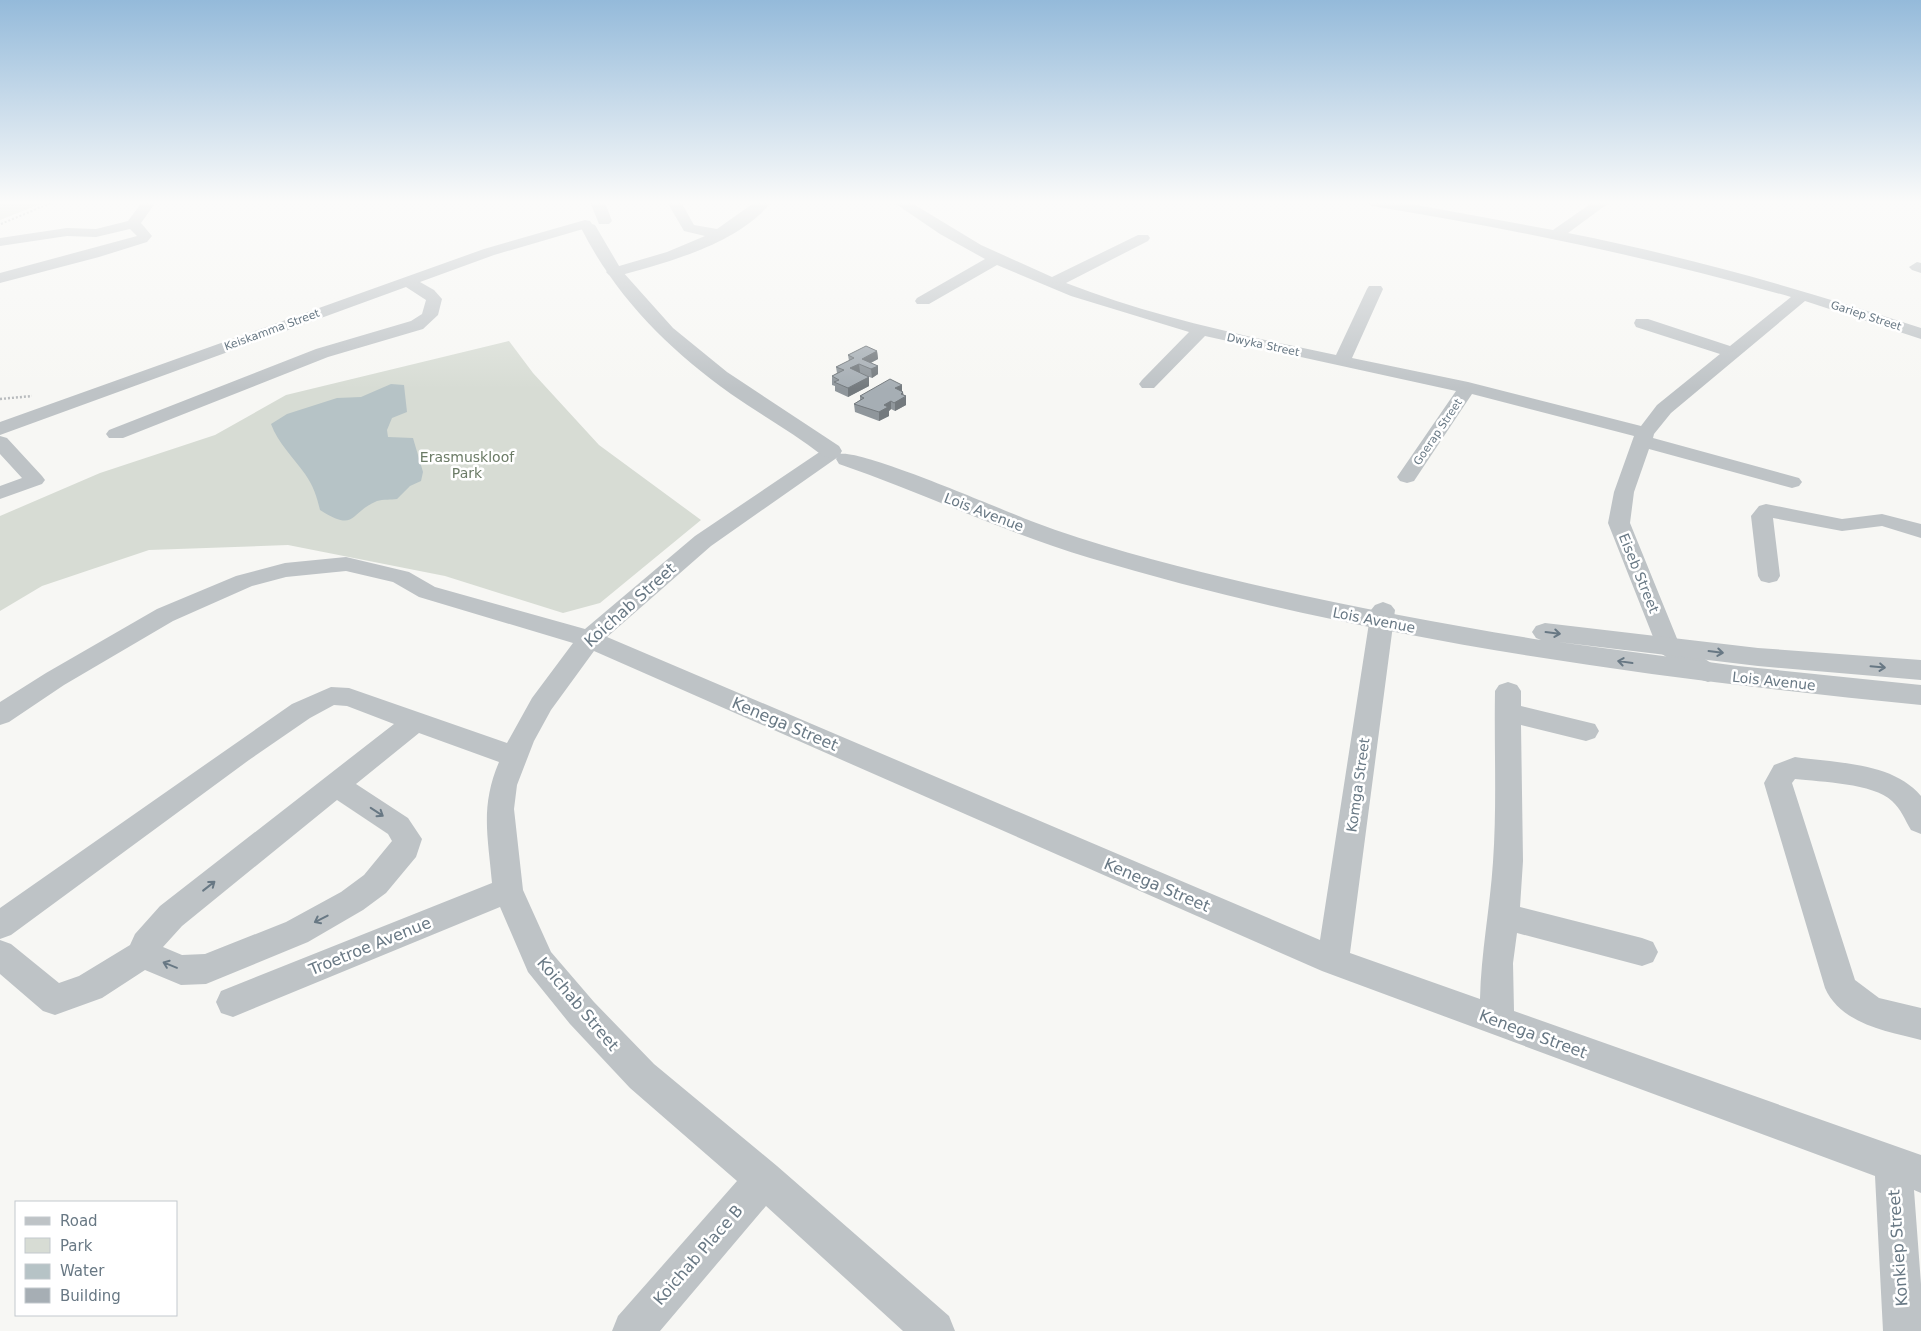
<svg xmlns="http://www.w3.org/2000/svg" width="1921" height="1331" font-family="'DejaVu Sans',sans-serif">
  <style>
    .green { fill: #d7dcd4 }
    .water { fill: #b6c3c6 }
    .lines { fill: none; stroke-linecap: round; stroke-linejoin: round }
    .path-far1 { stroke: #b9bcbe; stroke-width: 2; stroke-dasharray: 2 2; stroke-linecap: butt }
    .path { stroke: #b9bcbe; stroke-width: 2.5; stroke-dasharray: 2 2; stroke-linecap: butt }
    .minor { fill: #bec3c6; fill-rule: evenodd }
    .tertiary { fill: #bec3c6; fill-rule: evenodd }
    .wall { fill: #8f969b }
    .shaded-wall { fill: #747a7e }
    .building { fill: #a6aeb4; stroke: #747a7e }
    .oneway { stroke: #687884 }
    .labels { text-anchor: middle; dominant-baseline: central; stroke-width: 5; stroke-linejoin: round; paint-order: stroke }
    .far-street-label { font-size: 11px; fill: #687884; stroke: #fff }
    .park-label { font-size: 14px; fill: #6b7b66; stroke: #fff }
    .street-label { font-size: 14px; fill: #687884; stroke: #fff }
    .near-street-label { font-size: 16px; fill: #687884; stroke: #fff }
  </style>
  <rect width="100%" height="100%" fill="#f7f7f4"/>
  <g class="green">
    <polygon points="0,202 46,202 0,220"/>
    <polygon points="509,341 533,373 599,445 701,520 600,603 563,613 445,576 288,545 149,550 42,586 0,611 0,516 100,473 215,435 286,395"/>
  </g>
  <path class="water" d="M391,384l13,1 3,27 -15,6 -5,12 1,7 25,1 10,34 -2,9 -11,5 -13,13c-6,1 -14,0 -20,2 -29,12 -20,32 -57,9 -3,-13 -7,-25 -15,-36 -12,-17 -27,-31 -34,-50l16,-10 50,-16 24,-1z"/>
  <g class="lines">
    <polyline class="path-far1" points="1,224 53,202"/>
    <polyline class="path" points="0,399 32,396"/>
    <g class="minor">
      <polygon points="142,202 156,202 141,223 152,236 147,242 99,257 0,283 0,273 137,236 130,229 96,237 67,236 0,246 0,238 67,228 96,229 128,221"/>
      <path d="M667,202h14l13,23 23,4 38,-27h16c-32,42 -108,62 -157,75l-5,-2 -3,-3 3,-3 58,-17 38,-16 -21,-5z"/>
      <path d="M893,202h17l71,43 71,32 86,-42h10l2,3 -2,3 -82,42c87,34 179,53 270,72l31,-66 2,-3h12l2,3 -31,69 116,24 173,44 16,-21 63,-51 -84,-27 -2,-4 2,-4h12l82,27 61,-49c-138,-39 -277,-68 -419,-91l-7,-4h35l153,28 40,-28h17l-42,31c121,24 236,57 353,95v11l-116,-38 -134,112 -17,21 -1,4 146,40 3,4 -3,4 -7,2 -143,-39 -15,43 -4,31 48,118 39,26 4,6 -4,6 -9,3 -9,-3 -40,-27 -51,-129 6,-31 20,-56 -162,-42 -58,87 -7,2 -7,-2 -3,-4 59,-86 -251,-55 -51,52h-12l-3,-4 3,-4 47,-48 -118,-36 -74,-31 -68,39h-12l-2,-3 2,-3 68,-39 -45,-25z"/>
      <polygon points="585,220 590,221 592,224 590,227 494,255 420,282 434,290 442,299 438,315 423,329 328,357 123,438 109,438 106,434 109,430 316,349 411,321 422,314 426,300 406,287 0,435 0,422 484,249"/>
      <polygon points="1917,262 1921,263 1921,273 1912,270 1909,267"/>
      <polygon points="0,436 7,438 42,476 45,480 42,484 0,499 0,486 22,478 0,454"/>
      <path d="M831,447l7,2 3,4 -3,4 -127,89 -104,91 713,303 51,-330 4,-5 8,-3 8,3 4,5 -45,343 130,46c1,-46 10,-91 13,-137 4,-56 1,-114 2,-171l4,-6 9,-3 9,3 4,6v15l74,18 4,7 -4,7 -9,3 -65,-16 2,136 -3,46 122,31 11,4 5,10 -5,10 -11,4 -125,-33 -4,30 1,48 407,144v38l-7,-3 7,94v47h-38l-8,-155 -553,-205 -728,-320 -43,59 -17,31 -17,44 -3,24 9,81 28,62 43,50 60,62 123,102 172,150 6,15h-52l-137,-125 -106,125h-48l6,-15 119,-135 -107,-93 -60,-64 -42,-52 -28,-65 -267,110 -12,-4 -5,-11 5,-11 271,-108c-4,-47 -12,-76 7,-121l-80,-29 -63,51 52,34 14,21 -6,18 -30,36 -23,17 -55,32 -102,42 -25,1 -36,-15 -43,28 -47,17 -12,-4 -43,-37v-34l11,4 48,39 20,-7 51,-31 5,-11 25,-28 234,-182 -47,-18 -13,-1 -24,13 -61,42 -238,175 -11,4v-31l292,-204 39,-17 18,1 158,55 25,-45 41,-55 -154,-46 -26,-15 -47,-11 -60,6 -34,9 -79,35 -109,64 -55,37 -9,3v-23l46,-29 111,-64 79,-33 49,-13 61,-6 63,15 26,15 150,42 110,-93 129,-87zM337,800l51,34 4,7 -28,34 -23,17 -55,30 -81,32 -23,1 -19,-8 19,-21z"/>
      <polygon points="1766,504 1842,519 1882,514 1921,524 1921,538 1882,526 1842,531 1773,518 1780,576 1777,581 1769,583 1761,581 1758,576 1751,516 1759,506"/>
      <path d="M1795,757c41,6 98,5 126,39v38l-10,-4c-6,-10 -10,-21 -19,-29 -19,-18 -71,-19 -97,-22l-3,4 63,197 24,18 42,10v32c-35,-9 -80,-16 -96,-52l-61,-205 10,-18z"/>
    </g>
    <g class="tertiary">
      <polygon points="590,202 605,202 612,221 609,224 599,224"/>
      <path d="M589,223l6,2 27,46 51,57 54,44 112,74 3,5 -2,3c22,-5 160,55 191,67 63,24 129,41 195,57 104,25 209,45 315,62l-5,-2 -4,-6 4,-6 9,-3 213,25 163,12v20l-163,-14 -200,-24 180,24 183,19v20c-280,-28 -560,-66 -831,-147 -85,-25 -166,-65 -251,-94l-3,-5 2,-3 -7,2 -8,-2c-29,-23 -62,-41 -92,-62 -63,-45 -115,-97 -150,-166z"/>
    </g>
  </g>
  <g class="wall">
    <polygon points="877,351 878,359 871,363 878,366 878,374 872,378 859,373 869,377 869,386 848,397 835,391 835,386 832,385 832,376 837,373 836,367 849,361 848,355"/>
    <polygon points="902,385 902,392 903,395 906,396 906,405 895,411 891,409 889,411 889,416 879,421 855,412 854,404 860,400 860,396"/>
  </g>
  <g class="shaded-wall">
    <polygon points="877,351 878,359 864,366 862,359"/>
    <polygon points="859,364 860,372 851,377 850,368"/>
    <polygon points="878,366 878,374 872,378 871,369"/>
    <polygon points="869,377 869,386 848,397 848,388"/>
    <polygon points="902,385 902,393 903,392 904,398 906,396 906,405 895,411 895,388"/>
    <polygon points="891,401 891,409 889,411 889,416 879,421 879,412 884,405"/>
  </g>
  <g class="building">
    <polygon points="866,346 877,351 862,359 878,366 871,369 859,364 850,368 869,377 848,388 834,382 839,380 832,376 844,370 836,367 854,358 848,355"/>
    <polygon points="890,379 902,385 895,388 903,392 901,394 906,396 894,403 891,401 884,405 888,407 879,412 854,404 864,398 860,396"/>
  </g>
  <defs><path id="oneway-shaft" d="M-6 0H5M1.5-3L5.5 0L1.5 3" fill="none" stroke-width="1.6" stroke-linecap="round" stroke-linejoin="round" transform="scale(1.25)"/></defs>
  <g class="oneway">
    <use href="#oneway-shaft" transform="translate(1553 633) rotate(7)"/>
    <use href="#oneway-shaft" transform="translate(1716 652) rotate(7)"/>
    <use href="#oneway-shaft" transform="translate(1625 662) rotate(-172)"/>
    <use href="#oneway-shaft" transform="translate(1878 667) rotate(5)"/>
    <use href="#oneway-shaft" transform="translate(377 812) rotate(33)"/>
    <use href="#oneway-shaft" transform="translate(209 886) rotate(-38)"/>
    <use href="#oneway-shaft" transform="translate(321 919) rotate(153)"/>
    <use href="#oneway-shaft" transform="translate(170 965) rotate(-158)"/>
  </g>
  <linearGradient id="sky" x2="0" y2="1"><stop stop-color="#94bada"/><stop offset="0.52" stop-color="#fbfbfa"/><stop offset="1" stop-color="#fbfbfa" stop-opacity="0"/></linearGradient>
  <rect width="1921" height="389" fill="url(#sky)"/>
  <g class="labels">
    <g class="far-street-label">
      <text transform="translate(1866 316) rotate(18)">Gariep Street</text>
      <text transform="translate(272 330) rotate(-20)">Keiskamma Street</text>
      <text transform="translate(1263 345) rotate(12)">Dwyka Street</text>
      <text transform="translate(1438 432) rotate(-56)">Goerap Street</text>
    </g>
    <g class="park-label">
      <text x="467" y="457">Erasmuskloof<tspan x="467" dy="16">Park</tspan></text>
    </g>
    <g class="street-label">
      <text transform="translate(984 512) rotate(21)">Lois Avenue</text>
      <text transform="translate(1639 573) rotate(68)">Eiseb Street</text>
      <text transform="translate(1374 620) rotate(11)">Lois Avenue</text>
      <text transform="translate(1774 681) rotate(6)">Lois Avenue</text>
      <text transform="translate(1358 785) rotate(-82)">Komga Street</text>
    </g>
    <g class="near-street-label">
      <text transform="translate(630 605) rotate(-42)">Koichab Street</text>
      <text transform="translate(785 724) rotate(23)">Kenega Street</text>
      <text transform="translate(1157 885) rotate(23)">Kenega Street</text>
      <text transform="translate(370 946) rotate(-22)">Troetroe Avenue</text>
      <text transform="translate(578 1004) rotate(50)">Koichab Street</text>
      <text transform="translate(1533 1034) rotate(20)">Kenega Street</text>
      <text transform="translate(1898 1248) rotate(-94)">Konkiep Street</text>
      <text transform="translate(698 1255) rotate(-49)">Koichab Place B</text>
    </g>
  </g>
  <rect x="15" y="1201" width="162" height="115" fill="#ffffff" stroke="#c3c9ce"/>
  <rect x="25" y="1217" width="25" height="8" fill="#bec3c6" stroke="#c3c9ce"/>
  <text x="60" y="1226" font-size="15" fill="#687884">Road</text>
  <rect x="25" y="1238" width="25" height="15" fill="#d7dcd4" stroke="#c3c9ce"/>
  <text x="60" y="1251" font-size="15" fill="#687884">Park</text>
  <rect x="25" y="1264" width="25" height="15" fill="#b6c3c6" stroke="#c3c9ce"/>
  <text x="60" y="1276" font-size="15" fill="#687884">Water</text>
  <rect x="25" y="1288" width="25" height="15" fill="#a6aeb4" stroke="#c3c9ce"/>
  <text x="60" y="1301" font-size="15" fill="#687884">Building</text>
</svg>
